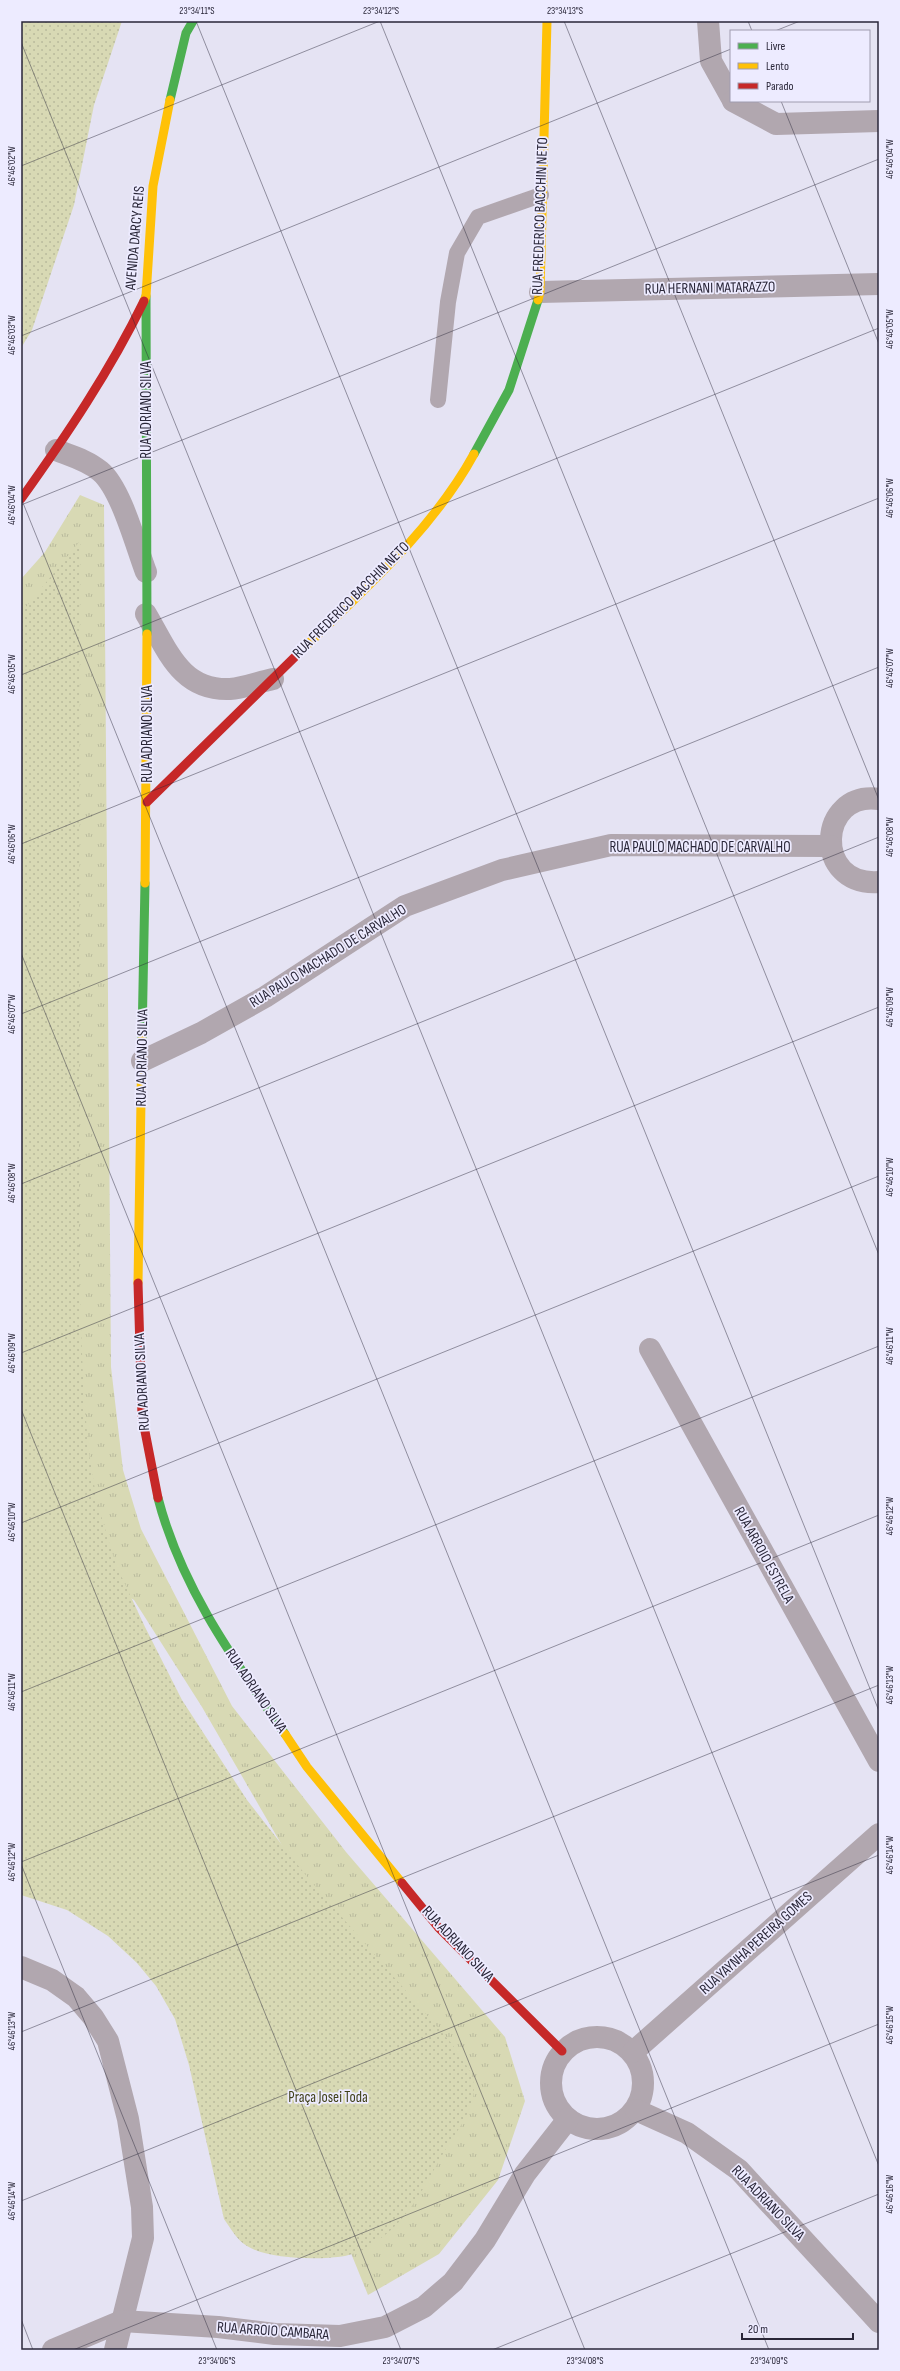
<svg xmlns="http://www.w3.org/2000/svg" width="900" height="2371" font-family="'Sofia Sans Condensed',sans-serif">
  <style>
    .grass { fill: url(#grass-tufts) }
    .park { fill: url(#park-dots) }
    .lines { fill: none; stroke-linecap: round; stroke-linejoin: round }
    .lane { stroke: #b1a7af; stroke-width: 16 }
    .street { stroke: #b1a7af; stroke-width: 22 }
    .fast { stroke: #4caf50; stroke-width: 9 }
    .slow { stroke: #ffc107; stroke-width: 9 }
    .jam { stroke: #c62828; stroke-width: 9 }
    .ticks { fill: none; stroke: #292638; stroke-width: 1; stroke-opacity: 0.45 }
    .labels { text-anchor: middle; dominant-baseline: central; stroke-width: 3.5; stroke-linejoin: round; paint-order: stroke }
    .street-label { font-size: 15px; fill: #292638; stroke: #edebff }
    .park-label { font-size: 15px; fill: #40411a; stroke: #edebff }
    .neatline { fill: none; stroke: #292638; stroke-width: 1.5 }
    .ticks-label { font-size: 10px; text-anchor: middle; fill: #292638 }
  </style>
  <defs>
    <pattern id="grass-tufts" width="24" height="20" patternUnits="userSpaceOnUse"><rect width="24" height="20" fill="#d8d9b4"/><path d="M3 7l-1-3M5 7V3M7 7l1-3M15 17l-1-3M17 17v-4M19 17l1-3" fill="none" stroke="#b9ba9c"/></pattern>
    <pattern id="park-dots" width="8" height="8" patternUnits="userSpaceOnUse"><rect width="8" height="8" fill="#d8d9b4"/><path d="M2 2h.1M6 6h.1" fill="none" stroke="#b9ba9c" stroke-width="1.8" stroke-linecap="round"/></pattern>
  </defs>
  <rect width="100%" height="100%" fill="#e5e3f3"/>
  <polygon class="grass" points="80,495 104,505 111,1367 123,1470 141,1529 232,1706 346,1852 505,2037 525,2101 498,2180 439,2254 368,2295 344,2236 291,1861 202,1707 134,1600 21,1532 21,579 45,552"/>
  <g class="park">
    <polygon points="21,21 122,21 94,105 74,205 32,330 21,348"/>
    <path d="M80,541l-1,734 4,103 5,69 9,55 19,63 29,62 37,73 65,100 61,78 144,166c9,14 21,26 22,43 0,24 -18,45 -30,65 -16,28 -33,63 -59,83 -11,9 -25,18 -40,21 -25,4 -76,4 -98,-10 -10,-6 -16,-17 -23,-27l-35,-154 -14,-46 -19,-33 -19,-23 -29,-27 -41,-26 -46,-15v-1282z"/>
  </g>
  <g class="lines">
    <polyline class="lane" points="438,400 448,302 457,253 478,217 541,195"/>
    <g class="street">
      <polyline points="708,21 711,61 731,97"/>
      <polyline points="733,101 776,124 879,121"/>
      <polyline points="540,292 879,284"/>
      <path d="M56,450c15,6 31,10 44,21 21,17 36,75 46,101"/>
      <path d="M146,614c22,37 35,77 84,75 14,-1 29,-7 43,-10"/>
      <path d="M879,799c-61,-9 -67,88 0,83"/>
      <polyline points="142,1061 201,1033 265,997 405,906 502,870 611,845 830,846"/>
      <polyline points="650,1349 879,1761"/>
      <polyline points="21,1967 52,1980 76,1997 93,2017 108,2041 128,2119 142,2207 143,2238 115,2350"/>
      <circle cx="597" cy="2083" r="46"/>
      <polyline points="633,2052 879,1834"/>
      <polyline points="636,2110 687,2133 739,2170 879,2322"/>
      <polyline points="53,2350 122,2321 218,2327 275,2334 340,2336 385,2327 424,2307 453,2282 485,2240 525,2174 568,2119"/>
    </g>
    <g class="fast">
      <polyline points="170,100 186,33 193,21"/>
      <polyline points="146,296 147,634"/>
      <polyline points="474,454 509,390 538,300"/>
      <polyline points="142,1040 145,883"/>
      <path d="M158,1498c23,89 76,162 127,236"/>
    </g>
    <g class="slow">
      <polyline points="538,300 540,292 547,21"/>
      <polyline points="144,301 146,296 153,186 170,100"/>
      <path d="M305,647c61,-59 128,-118 169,-193"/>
      <polyline points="145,883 147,634"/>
      <polyline points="138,1283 142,1040"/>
      <polyline points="285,1734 307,1767 402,1883"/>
    </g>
    <g class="jam">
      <path d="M21,499c45,-63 89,-128 123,-198"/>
      <polyline points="147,802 305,647"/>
      <polyline points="138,1283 142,1416 158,1498"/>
      <polyline points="402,1883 438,1927 562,2051"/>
    </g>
  </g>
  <path class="ticks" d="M196,21l683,1690M380,21l499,1234M564,21l315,779M748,21l4,10M775,31l25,-10M21,42l858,2124M781,101l98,243M21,166l359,-145M21,336l710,-287M21,498l748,1852M21,505l858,-346M21,675l858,-347M21,844l858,-346M21,953l564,1397M21,1014l858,-347M21,1184l858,-347M21,1353l858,-346M21,1409l380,941M21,1523l858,-347M21,1692l858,-346M21,1862l858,-347M21,1864l196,486M21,2032l858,-347M21,2201l858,-346M21,2319l12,31M73,2350l806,-326M492,2350l387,-156"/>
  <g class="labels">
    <g class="street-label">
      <text transform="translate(540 216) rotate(-88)">RUA FREDERICO BACCHIN NETO</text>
      <text transform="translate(135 238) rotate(-85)">AVENIDA DARCY REIS</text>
      <text transform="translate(710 288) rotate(-1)">RUA HERNANI MATARAZZO</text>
      <text transform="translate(146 410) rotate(-90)">RUA ADRIANO SILVA</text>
      <text transform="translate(351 600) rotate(-45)">RUA FREDERICO BACCHIN NETO</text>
      <text transform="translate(147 734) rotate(-90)">RUA ADRIANO SILVA</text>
      <text x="700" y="847">RUA PAULO MACHADO DE CARVALHO</text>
      <text transform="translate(328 956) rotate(-32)">RUA PAULO MACHADO DE CARVALHO</text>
      <text transform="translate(142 1058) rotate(-89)">RUA ADRIANO SILVA</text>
      <text transform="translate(142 1382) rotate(-93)">RUA ADRIANO SILVA</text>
      <text transform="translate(764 1555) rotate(61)">RUA ARROIO ESTRELA</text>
      <text transform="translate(256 1691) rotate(56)">RUA ADRIANO SILVA</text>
      <text transform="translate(756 1943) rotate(-42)">RUA YAYNHA PEREIRA GOMES</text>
      <text transform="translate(458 1944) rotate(47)">RUA ADRIANO SILVA</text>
      <text transform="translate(768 2203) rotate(46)">RUA ADRIANO SILVA</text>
      <text transform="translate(273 2331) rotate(4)">RUA ARROIO CAMBARA</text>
    </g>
    <g class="park-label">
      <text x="328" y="2097">Praça Josei Toda</text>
    </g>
  </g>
  <rect width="900" height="2371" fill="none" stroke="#edebff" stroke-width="44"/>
  <rect x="730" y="30" width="140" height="72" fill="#edebff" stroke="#9f9caf"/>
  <rect x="738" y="43" width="20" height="6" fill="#4caf50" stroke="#9f9caf"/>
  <text x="766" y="50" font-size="12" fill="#292638">Livre</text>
  <rect x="738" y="63" width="20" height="6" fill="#ffc107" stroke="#9f9caf"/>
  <text x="766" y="70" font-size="12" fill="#292638">Lento</text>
  <rect x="738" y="83" width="20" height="6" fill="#c62828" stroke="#9f9caf"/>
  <text x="766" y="90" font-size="12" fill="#292638">Parado</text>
  <path d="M742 2333v6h111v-6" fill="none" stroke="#292638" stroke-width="2"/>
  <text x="748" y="2333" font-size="12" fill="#292638" stroke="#edebff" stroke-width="3" paint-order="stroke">20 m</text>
  <rect x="22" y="22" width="856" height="2327" class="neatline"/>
  <g class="ticks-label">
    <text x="197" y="14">23°34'11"S</text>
    <text x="381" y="14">23°34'12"S</text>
    <text x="565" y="14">23°34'13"S</text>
    <text transform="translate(889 159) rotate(-90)" y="4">46°46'04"W</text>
    <text transform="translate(11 166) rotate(-90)" y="4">46°46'02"W</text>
    <text transform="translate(889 329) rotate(-90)" y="4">46°46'05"W</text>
    <text transform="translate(11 335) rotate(-90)" y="4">46°46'03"W</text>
    <text transform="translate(889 498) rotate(-90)" y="4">46°46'06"W</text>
    <text transform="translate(11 505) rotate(-90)" y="4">46°46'04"W</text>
    <text transform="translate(889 668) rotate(-90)" y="4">46°46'07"W</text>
    <text transform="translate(11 674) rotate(-90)" y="4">46°46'05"W</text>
    <text transform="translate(889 837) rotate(-90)" y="4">46°46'08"W</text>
    <text transform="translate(11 844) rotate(-90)" y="4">46°46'06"W</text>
    <text transform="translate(889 1007) rotate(-90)" y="4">46°46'09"W</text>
    <text transform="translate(11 1014) rotate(-90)" y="4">46°46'07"W</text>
    <text transform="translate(889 1177) rotate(-90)" y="4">46°46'10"W</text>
    <text transform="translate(11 1183) rotate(-90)" y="4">46°46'08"W</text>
    <text transform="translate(889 1346) rotate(-90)" y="4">46°46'11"W</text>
    <text transform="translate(11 1353) rotate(-90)" y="4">46°46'09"W</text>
    <text transform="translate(889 1516) rotate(-90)" y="4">46°46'12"W</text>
    <text transform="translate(11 1522) rotate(-90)" y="4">46°46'10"W</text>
    <text transform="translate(889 1685) rotate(-90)" y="4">46°46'13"W</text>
    <text transform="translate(11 1692) rotate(-90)" y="4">46°46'11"W</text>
    <text transform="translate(889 1855) rotate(-90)" y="4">46°46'14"W</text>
    <text transform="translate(11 1862) rotate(-90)" y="4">46°46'12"W</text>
    <text transform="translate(889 2025) rotate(-90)" y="4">46°46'15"W</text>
    <text transform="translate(11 2031) rotate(-90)" y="4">46°46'13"W</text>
    <text transform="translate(889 2194) rotate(-90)" y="4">46°46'16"W</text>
    <text transform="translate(11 2201) rotate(-90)" y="4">46°46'14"W</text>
    <text x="217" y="2364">23°34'06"S</text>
    <text x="401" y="2364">23°34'07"S</text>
    <text x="585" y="2364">23°34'08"S</text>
    <text x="769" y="2364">23°34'09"S</text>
  </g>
</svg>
